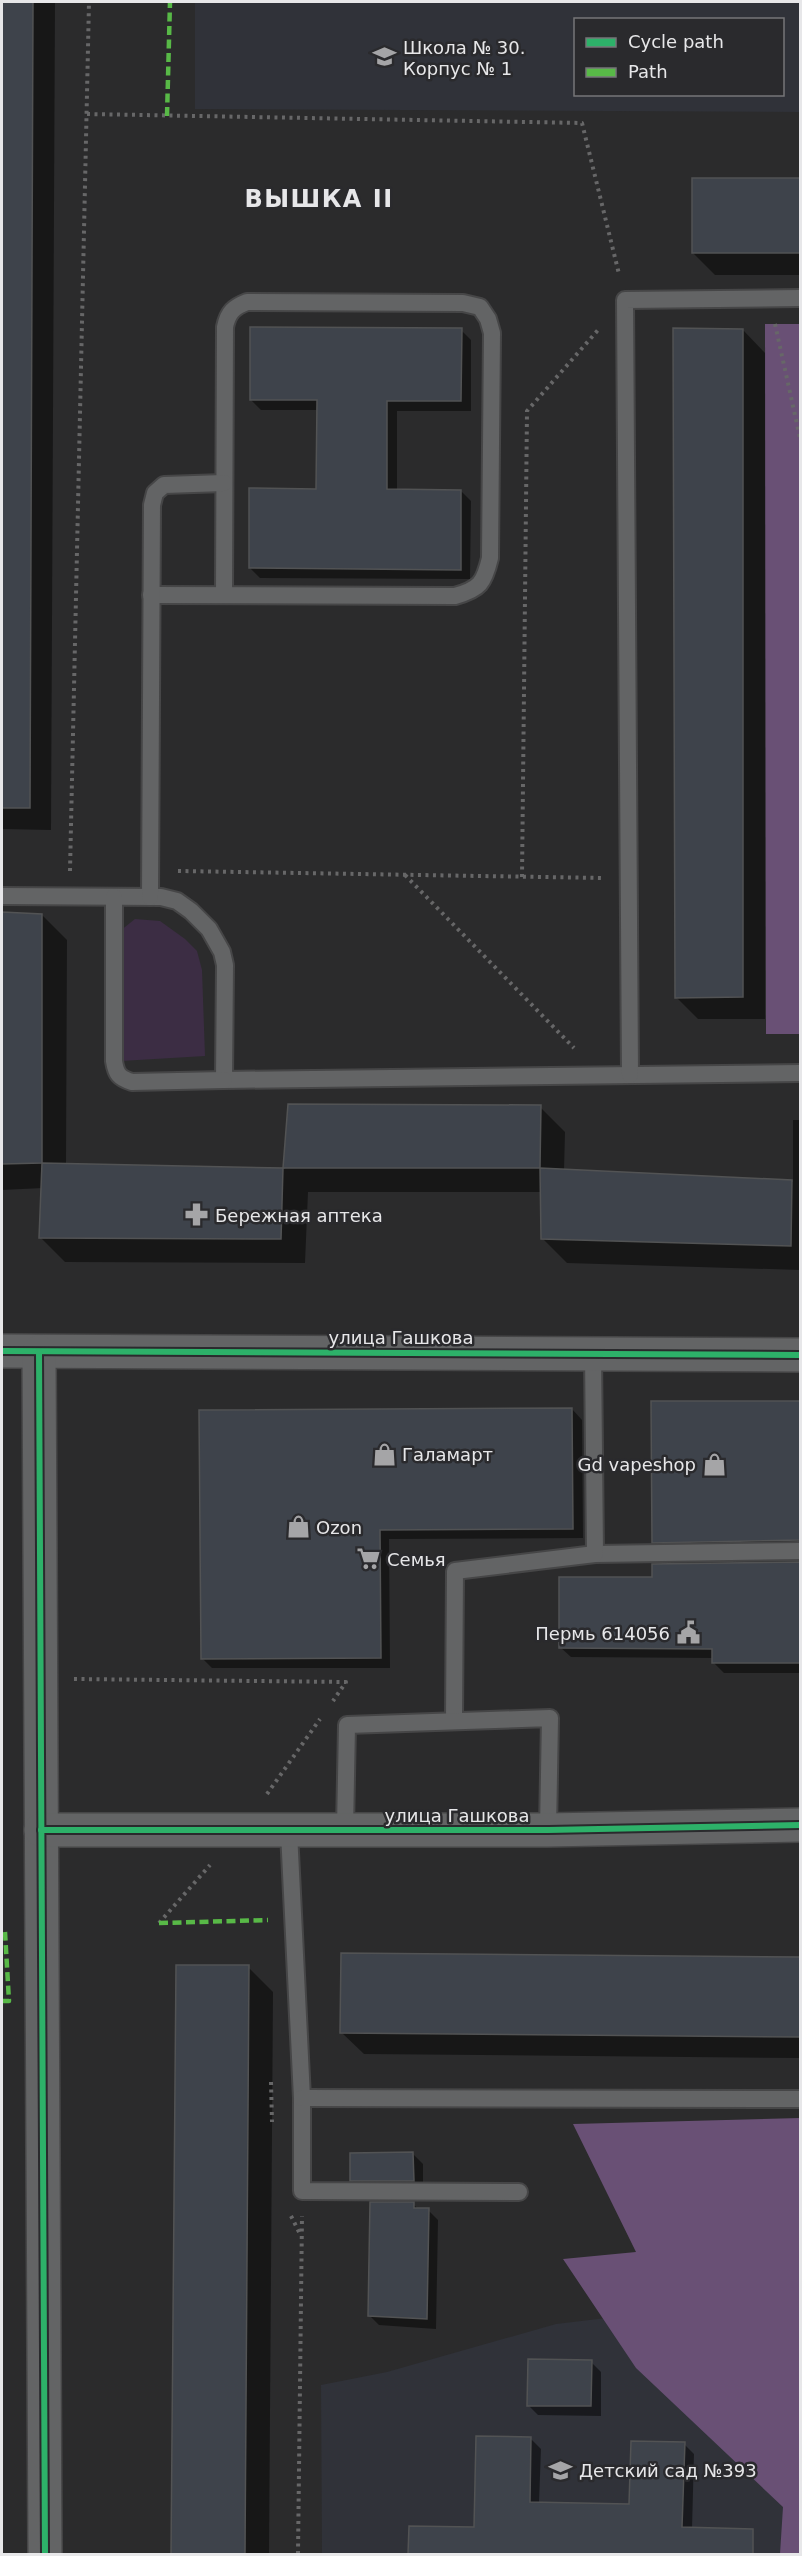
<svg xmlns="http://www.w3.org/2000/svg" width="802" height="2556" font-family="'DejaVu Sans',sans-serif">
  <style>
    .built { fill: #303239; fill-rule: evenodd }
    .green { fill: #3c2d44 }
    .forest { fill: #695075 }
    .shadow { fill: #0007 }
    .building { fill: #3e434b; stroke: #525354; stroke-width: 1.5 }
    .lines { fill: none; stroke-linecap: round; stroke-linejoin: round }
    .service-casing { stroke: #464647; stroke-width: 20 }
    .minor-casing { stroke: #464647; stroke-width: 36 }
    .path { stroke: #676768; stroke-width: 4; stroke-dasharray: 3 4.5; stroke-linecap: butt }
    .service { stroke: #636465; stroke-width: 16 }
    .minor { stroke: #636465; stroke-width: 33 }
    .quiet { stroke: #58b947; stroke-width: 4.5; stroke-dasharray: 9 4.5; stroke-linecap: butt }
    .cycleway-casing { stroke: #2a2a2d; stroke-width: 10 }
    .cycleway { stroke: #2db169; stroke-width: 6 }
    .labels { text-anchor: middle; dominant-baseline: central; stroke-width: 5; stroke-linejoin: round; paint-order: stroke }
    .poi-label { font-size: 18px; fill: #e7e7e9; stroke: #2a2a2d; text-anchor: start }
    .street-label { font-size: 18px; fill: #e7e7e9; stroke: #2a2a2d }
    .district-label { font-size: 24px; font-weight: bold; letter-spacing: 1.5px; fill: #e7e7e9; stroke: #2a2a2d }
  </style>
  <rect width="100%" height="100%" fill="#2b2b2c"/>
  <g class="built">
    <path d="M195,2h605v110l-605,-3zM576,20h206v74h-206z"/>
    <polygon points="800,2295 800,2554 322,2554 321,2385 387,2372 556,2324"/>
  </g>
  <polygon class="green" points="135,919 160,921 185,939 197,951 202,970 205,1056 121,1061 120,931"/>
  <g class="forest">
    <polygon points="765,324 800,324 800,1034 766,1034"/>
    <polygon points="800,2118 800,2554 780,2554 783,2507 636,2368 563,2259 636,2252 573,2124"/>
  </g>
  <g class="shadow">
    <polygon points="2,2 55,2 51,830 2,829"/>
    <polygon points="800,179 800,275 715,275 693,253"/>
    <polygon points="461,330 471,340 471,411 397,411 397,491 461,491 471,501 470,579 260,578 250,568 317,491 318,410 261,410 251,400"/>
    <polygon points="743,330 765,353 765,1019 698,1019 676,997"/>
    <polygon points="2,914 42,915 67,940 66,1165 285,1169 290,1106 540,1107 565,1132 564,1171 793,1182 793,1120 800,1120 800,1270 567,1263 543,1239 542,1192 308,1192 305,1263 65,1262 40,1237 43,1188 2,1190"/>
    <polygon points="800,1402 800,1543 658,1547 653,1542"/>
    <polygon points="572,1409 582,1420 583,1538 389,1539 390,1668 212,1668 202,1658 201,1411"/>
    <polygon points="799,1563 800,1673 724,1673 714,1663 714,1658 571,1657 560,1647 653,1578"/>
    <polygon points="800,1959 800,2058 364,2054 341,2032"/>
    <polygon points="177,1966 248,1967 273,1992 269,2554 173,2554"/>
    <polygon points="413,2154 423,2164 423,2191 362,2190 351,2180"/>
    <polygon points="413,2204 419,2210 428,2210 438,2220 436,2329 379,2325 369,2315"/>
    <polygon points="591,2362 601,2372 601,2416 538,2415 528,2405"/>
    <polygon points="531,2439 541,2449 539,2503 631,2506 684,2444 694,2454 692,2529 753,2540 752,2554 409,2554 410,2527 475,2529"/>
  </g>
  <g class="building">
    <polygon points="2,2 33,2 30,808 2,808"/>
    <rect x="692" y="178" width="109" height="75"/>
    <polygon points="250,327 462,328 461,401 387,401 387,489 461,490 461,570 249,568 249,488 316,489 317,400 250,400"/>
    <polygon points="673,328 743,329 743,997 675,998"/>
    <polygon points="2,912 42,914 42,1163 2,1164"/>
    <polygon points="288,1104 541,1105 540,1168 283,1168"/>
    <polygon points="42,1163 283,1168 281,1239 39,1238"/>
    <polygon points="540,1168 792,1180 791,1246 541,1239"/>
    <polygon points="651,1401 801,1401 800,1540 652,1543"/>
    <polygon points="572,1408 573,1529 380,1530 381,1658 201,1659 199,1410"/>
    <polygon points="800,1562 800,1663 712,1663 712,1649 559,1648 559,1577 652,1577 652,1564"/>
    <polygon points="341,1953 801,1957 801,2037 340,2033"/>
    <polygon points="176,1965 249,1965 245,2554 171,2554"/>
    <polygon points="413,2152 414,2181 350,2181 350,2153"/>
    <polygon points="370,2202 414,2202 414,2208 429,2208 427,2319 368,2316"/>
    <polygon points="528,2359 592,2360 591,2406 527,2406"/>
    <polygon points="476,2436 531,2437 530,2502 629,2504 631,2441 685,2442 682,2527 753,2529 753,2554 408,2554 409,2526 474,2527"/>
  </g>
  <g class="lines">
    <defs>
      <g id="service">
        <path d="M151,595l304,1c25,-7 29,-13 35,-38l2,-225 -4,-14 -8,-12 -17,-4 -216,-1c-13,5 -19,10 -22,25l-1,268"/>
        <polyline points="2,896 161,897 177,901 191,911 209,929 222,952 225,965 224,1080 800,1073"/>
        <path d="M114,897v164c2,13 5,17 18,21l92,-2"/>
        <polyline points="150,897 152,505 155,493 164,485 224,483"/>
        <polyline points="630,1075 625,300 800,298"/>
        <polyline points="595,1554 800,1551"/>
        <polyline points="454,1720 455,1571 595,1554 593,1353"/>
        <polyline points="345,1829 347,1725 550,1718 548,1830"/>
        <polyline points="289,1832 302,2098 302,2191 519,2192"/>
        <polyline points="302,2098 800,2099"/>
      </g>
      <g id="minor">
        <polyline points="2,1351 800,1355"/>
        <polyline points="39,1352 45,2554"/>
        <polyline points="41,1830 548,1830 800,1825"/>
      </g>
    </defs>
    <use href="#service" class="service-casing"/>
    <use href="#minor" class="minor-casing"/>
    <g class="path">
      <polyline points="87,114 582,123 619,274"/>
      <polyline points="775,324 800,438"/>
      <polyline points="70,871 89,2"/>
      <polyline points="178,871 602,878"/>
      <polyline points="405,875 574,1048"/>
      <polyline points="522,877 527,411 598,330"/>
      <polyline points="74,1679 346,1682 333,1701"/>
      <polyline points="267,1794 320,1719"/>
      <polyline points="159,1923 210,1865"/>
      <polyline points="271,2082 272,2122"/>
      <polyline points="291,2216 301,2236"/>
      <polyline points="298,2554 302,2216"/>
    </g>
    <use href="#service" class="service"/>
    <use href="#minor" class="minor"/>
    <g class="quiet">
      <polyline points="167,116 170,2"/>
      <polyline points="159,1923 268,1920"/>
      <polyline points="2,2001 9,2001 5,1932"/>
    </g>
    <defs>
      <g id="cycleway">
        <polyline points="2,1351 800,1355"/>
        <polyline points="39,1352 45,2554"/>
        <polyline points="41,1830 548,1830 800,1825"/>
      </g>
    </defs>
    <use href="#cycleway" class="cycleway-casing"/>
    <use href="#cycleway" class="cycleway"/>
  </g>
  <defs>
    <symbol id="school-bare" viewBox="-9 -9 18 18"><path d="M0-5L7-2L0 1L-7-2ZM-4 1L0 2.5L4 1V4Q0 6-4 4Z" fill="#a5a5a7" stroke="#2a2a2d" stroke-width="2.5" paint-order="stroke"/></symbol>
    <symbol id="pharmacy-bare" viewBox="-9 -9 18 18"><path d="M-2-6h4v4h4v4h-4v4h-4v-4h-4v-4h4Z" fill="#a5a5a7" stroke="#2a2a2d" stroke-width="2.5" paint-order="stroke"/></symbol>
    <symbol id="shop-bare" viewBox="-9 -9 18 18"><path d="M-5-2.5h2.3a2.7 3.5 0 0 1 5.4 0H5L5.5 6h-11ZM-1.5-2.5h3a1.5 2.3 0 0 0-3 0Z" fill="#a5a5a7" stroke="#2a2a2d" stroke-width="2.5" paint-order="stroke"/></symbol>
    <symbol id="supermarket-bare" viewBox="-9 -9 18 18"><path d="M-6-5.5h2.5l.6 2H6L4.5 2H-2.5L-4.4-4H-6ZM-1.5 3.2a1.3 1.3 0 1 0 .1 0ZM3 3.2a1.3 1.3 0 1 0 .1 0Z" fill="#a5a5a7" stroke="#2a2a2d" stroke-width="2.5" paint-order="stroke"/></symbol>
    <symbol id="civic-bare" viewBox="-9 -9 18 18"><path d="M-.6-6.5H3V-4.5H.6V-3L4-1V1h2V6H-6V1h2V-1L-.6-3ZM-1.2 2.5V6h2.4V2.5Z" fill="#a5a5a7" stroke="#2a2a2d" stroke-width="2.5" paint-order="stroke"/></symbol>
  </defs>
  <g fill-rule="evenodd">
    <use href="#school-bare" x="368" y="40" width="33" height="33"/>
    <use href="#pharmacy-bare" x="180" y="1198" width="33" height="33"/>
    <use href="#shop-bare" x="368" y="1438" width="33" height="33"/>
    <use href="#shop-bare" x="698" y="1448" width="33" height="33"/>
    <use href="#shop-bare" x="282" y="1510" width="33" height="33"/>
    <use href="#supermarket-bare" x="352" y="1542" width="33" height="33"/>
    <use href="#civic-bare" x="672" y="1616" width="33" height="33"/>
    <use href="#school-bare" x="544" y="2454" width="33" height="33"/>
  </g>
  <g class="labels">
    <g class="poi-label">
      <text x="403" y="47">Школа № 30.<tspan x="403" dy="21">Корпус № 1</tspan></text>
      <text x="215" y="1215">Бережная аптека</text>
      <text x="402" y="1454">Галамарт</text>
      <text x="696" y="1464" text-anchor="end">Gd vapeshop</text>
      <text x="316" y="1527">Ozon</text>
      <text x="387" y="1559">Семья</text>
      <text x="670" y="1633" text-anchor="end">Пермь 614056</text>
      <text x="579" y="2470">Детский сад №393</text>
    </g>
    <g class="street-label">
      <text x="401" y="1337">улица Гашкова</text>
      <text x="457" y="1815">улица Гашкова</text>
    </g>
    <g class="district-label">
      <text x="319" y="199">ВЫШКА II</text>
    </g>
  </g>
  <rect width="802" height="2556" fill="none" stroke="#e7e7e9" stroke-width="6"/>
  <rect x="574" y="18" width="210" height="78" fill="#2a2a2d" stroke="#767678" stroke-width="1.5"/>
  <rect x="586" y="38" width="30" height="9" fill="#2db169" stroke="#767678" stroke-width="1.5"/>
  <text x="628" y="48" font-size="18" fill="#e7e7e9">Cycle path</text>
  <rect x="586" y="68" width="30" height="9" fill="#58b947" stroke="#767678" stroke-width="1.5"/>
  <text x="628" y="78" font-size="18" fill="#e7e7e9">Path</text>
</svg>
